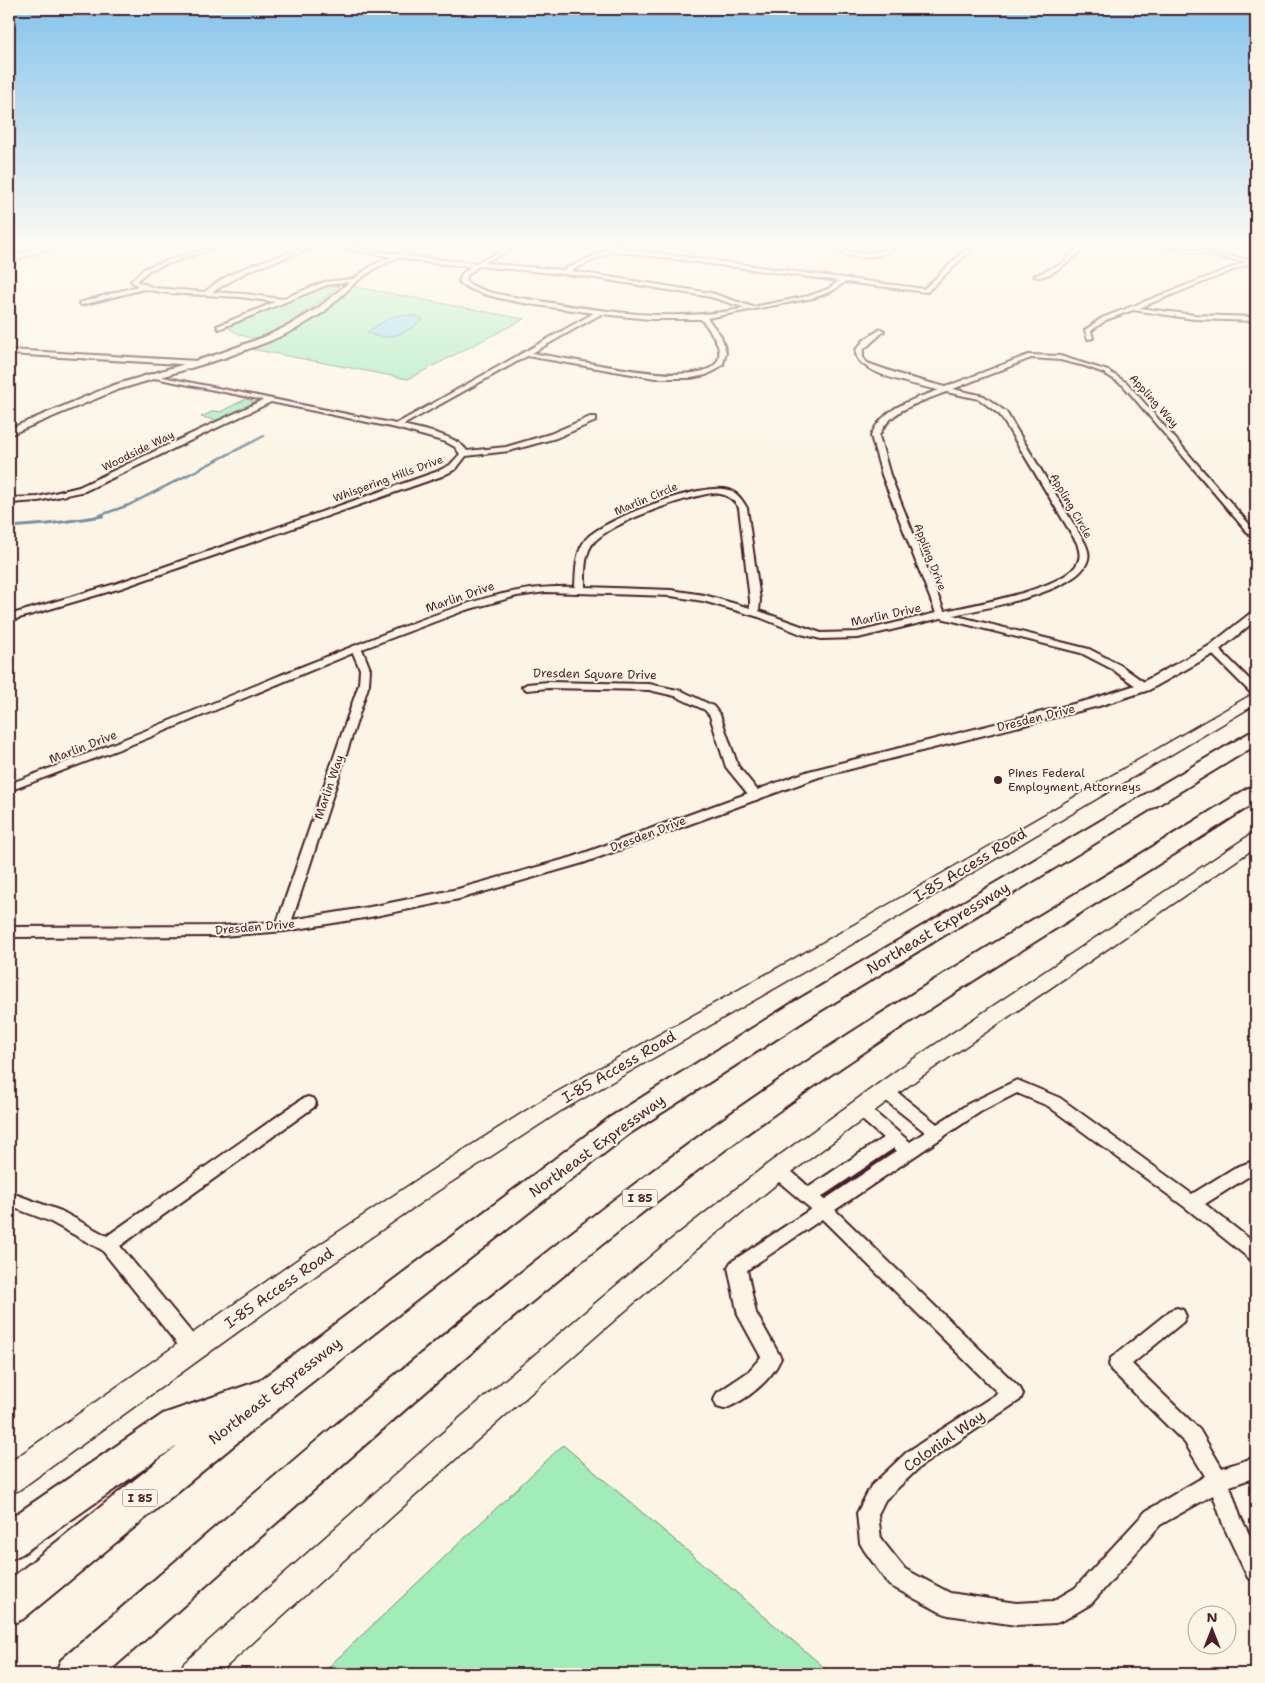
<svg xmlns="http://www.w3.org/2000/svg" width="1265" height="1683" font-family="'Shantell Sans',sans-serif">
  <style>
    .green { fill: #a2ecba; stroke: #768672 }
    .water { fill: #91dbf1; stroke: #7590a2 }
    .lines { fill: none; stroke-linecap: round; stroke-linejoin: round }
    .stream-far2 { stroke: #7590a2; stroke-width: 2 }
    .stream-far1 { stroke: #7590a2; stroke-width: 2.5 }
    .stream { stroke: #7590a2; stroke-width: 3 }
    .minor-casing { stroke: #4a1f2b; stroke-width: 4 }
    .tertiary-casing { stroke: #4a1f2b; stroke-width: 4 }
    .secondary-casing { stroke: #4a1f2b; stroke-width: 3 }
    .primary-casing { stroke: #4a1f2b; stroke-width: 4 }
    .motorway-casing { stroke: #4a1f2b; stroke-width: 4 }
    .minor { fill: #fcf5e5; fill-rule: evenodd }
    .tertiary { fill: #fcf5e5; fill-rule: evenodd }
    .secondary { fill: #fcf5e5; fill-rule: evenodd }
    .primary { fill: #fcf5e5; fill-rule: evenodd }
    .motorway { fill: #fcf5e5; fill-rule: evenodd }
    .poi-dot { fill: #4a1f2b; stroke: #fcf5e5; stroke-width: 2 }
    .labels { text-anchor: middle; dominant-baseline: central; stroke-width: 4; stroke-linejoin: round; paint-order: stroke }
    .far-street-label { font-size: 11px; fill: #4a1f2b; stroke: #fcf5e5 }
    .shield { fill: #fcf5e5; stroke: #7f5f63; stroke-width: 1 }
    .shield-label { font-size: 11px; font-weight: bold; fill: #4a1f2b }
    .street-label { font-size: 12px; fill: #4a1f2b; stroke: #fcf5e5 }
    .poi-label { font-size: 12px; fill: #4a1f2b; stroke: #fcf5e5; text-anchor: start }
    .near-street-label { font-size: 15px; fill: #4a1f2b; stroke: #fcf5e5 }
  </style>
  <rect width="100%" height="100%" fill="#fcf5e5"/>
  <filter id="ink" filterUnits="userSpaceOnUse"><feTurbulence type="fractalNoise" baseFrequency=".02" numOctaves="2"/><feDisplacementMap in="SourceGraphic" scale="10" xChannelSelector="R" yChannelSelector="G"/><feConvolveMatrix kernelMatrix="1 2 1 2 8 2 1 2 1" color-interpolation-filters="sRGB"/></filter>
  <g filter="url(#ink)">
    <g class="green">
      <path d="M337,284l2,2c-20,18 -39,32 -63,44 -7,3 -14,8 -22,8 -10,0 -20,-6 -28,-12l99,-40z"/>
      <polygon points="346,285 524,319 408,379 246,348 324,308"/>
      <polygon points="246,399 258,403 221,421 201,417 214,411 220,412"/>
      <polygon points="563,1445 832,1674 321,1674"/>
    </g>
    <path class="water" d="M403,315l16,2 4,2c-13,13 -38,25 -56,13l25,-15z"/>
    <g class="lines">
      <polyline class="stream-far2" points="9,249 25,246"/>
      <polyline class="stream-far1" points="95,517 129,505 264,436"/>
      <polyline class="stream" points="9,527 48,524 103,516"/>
      <defs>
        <g id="minor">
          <path d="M213,246h7l-71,24 -12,11 17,7 51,4c29,-26 71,-34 107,-46h6l-70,25 -36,21 33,2 37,5 42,-17 30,-3 3,2 -30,4 -108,44 -2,-3 58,-24 -35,-5 -73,-4 -23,-4 -62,16 -3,-2 59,-17 -7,-5 14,-13z"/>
          <path d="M326,246h12l94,13 44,4 38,-17h6l-37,17 80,7 52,-24h6l-2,2 305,41 45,-43h6l-48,46 -82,-10 -13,9 -19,7 -106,20 14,18 5,16 -3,12 -7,6 -10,5 -15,3h-36l-128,-22 -124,69c19,5 54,10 64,26l39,-4 44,-13 40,-17h6v4l-40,17 -47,13 -43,5 -10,13 -14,7 -321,112 -112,33v-6l106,-31 321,-112 14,-7 10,-11 -5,-7 -9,-5 -50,-14 -125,-26 -186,89 -47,10 -29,2v-5l29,-1 41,-10 184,-87 -108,-22 -2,-1v-2l243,49 198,-111c-31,-5 -114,-12 -135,-31l3,-8 9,-8 -39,-3zM613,251l226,30 -11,8 -19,7 -56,11 -42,-14 -141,-22zM478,266l105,10 128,21 35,11c-71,15 -141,4 -212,-8 -23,-4 -49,-5 -69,-19l2,-5zM601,314l49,5h51c66,78 -65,52 -101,46 -22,-4 -45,-8 -68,-12z"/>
          <path d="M893,246h6c-16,12 -45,16 -62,4l3,-2c18,7 35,7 53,-2z"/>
          <path d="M1080,246h6c-10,10 -38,36 -52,30l27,-12z"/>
          <polygon points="1162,246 1172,246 1256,261 1139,308 1194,315 1256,317 1256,321 1194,319 1133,310 1106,320 1091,331 1093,338 1088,339 1085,330 1102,318 1246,262"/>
          <path d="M881,329l3,2 -1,1 -20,18v8l4,5 37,13 41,11 83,-32 32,1 48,15 19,12 129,149v8l-3,-1 -130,-154 -19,-12 -19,-7 -25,-6 -29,-2 -78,31 31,7 22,16 79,131c3,7 5,12 2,19 -12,31 -103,46 -134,53l136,34 31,16 28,20 1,2 -1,2h-8l-28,-20 -31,-16 -140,-35 -83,20 -37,1 -20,-5 -42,-17 -56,-16 -32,-5 -125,-4 -29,4 -51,14 -104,39 8,20 -1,15 -77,236 -2,9h-10l-2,-9 81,-236 1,-15 -7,-16 -210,87 -134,51v-7c90,-34 179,-70 267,-107 45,-18 89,-36 134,-53 57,-21 104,-39 165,-37 1,-16 0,-34 11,-48 18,-20 117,-58 143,-49 9,3 13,10 18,18l13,92 -1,11 62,22 37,-1 78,-19 -54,-138 -11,-39c12,-29 41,-36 68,-46 -18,-4 -87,-17 -83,-40l8,-10zM946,392l33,7 21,16 77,128c2,7 4,12 1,19 -11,27 -106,43 -134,49l-54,-136 -11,-39c11,-27 42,-34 67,-44zM713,493c13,1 19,4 26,15l11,92v8l-46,-13 -33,-5 -86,-3c0,-13 -1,-29 6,-41 13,-22 96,-50 122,-53z"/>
          <polygon points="9,350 197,361 200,363 197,365 9,354"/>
          <polygon points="1213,646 1217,647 1256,686 1256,695 1252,694 1209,651 1208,649"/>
          <polygon points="548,682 649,684 682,691 713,706 720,715 738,766 762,796 756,800 752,799 726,767 710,716 705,710 675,696 649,690 548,688 527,690 522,687 527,684"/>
          <path d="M1017,1080l43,18 132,96 42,-26 22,-8v14l-10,4 -41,26 51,40v17l-6,-2 -64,-51 -138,-102 -31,-13 -37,19 -145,98 185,178 3,6 -3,6 -99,66 -36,34 -7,14 3,25 24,30 45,24 66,10 37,-2 22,-13 71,-77 59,-35 -20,-33 -74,-73 -2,-6 2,-6 60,-48 6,-2 6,2 3,6 -3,6 -51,42 67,65 23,39 34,-11v20l-26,9 10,30 16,32v33l-8,-3 -24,-51 -11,-32 -53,30 -69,79 -27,16 -8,3 -40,2 -68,-10 -8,-3 -51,-27 -25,-35 -4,-7 -3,-30 14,-27 36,-34 91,-59 -176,-174 -75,51 9,43 25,45c-9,22 -35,43 -57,51l-7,-2 -3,-7 3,-7 31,-21 13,-15 -23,-42 -10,-48 3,-5 80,-53 -40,-34 -2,-5 2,-5c14,-4 28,14 38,22l74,-49 -28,-24 -2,-4 2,-4 6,-2 6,2 43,36 15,-10 -45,-36 -2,-4 2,-4 6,-2 6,2 45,36 31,-20zM894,1148l3,3 -73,49 -3,-3z"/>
          <polygon points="308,1097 314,1099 316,1103 314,1107 120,1246 200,1343 202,1349 200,1355 193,1358 186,1355 102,1250 49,1221 9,1206 9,1192 61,1211 107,1236 302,1099"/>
        </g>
        <g id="tertiary">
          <polygon points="415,246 423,246 377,267 356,282 324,312 296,329 270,341 224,358 117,390 9,435 9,429 111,386 218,354 264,337 290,325 318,308 352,280 373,265"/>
          <polygon points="1256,611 1256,620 1217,652 1149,690 1099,706 819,777 583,863 459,899 370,917 285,931 222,936 9,937 9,927 222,926 285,921 370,907 458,889 573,857 809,771 1089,700 1139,684 1209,646 1252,612"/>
        </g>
        <g id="secondary">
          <polygon points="1256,693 1256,704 852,944 559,1112 439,1190 322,1271 19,1490 9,1494 9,1463 304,1255 423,1176 543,1100 838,934 1251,695"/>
          <polygon points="1256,834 1256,847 919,1078 785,1177 681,1262 460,1455 218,1674 179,1674 184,1663 440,1435 663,1246 769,1163 903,1066 1250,835"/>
        </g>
        <polygon id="primary" points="45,246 57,246 9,262 9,256"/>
        <g id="motorway">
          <polygon points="1256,731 1256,745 812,1016 629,1134 284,1404 23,1619 9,1625 9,1580 178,1445 22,1554 9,1560 9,1519 163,1414 259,1381 609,1118 794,1002 1249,733"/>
          <path d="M1256,787v15c-175,113 -355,218 -523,342 -221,162 -422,350 -627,530h-51l6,-14c212,-182 422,-367 648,-531 173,-124 359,-228 539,-341z"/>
        </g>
      </defs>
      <use href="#minor" class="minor-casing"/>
      <use href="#tertiary" class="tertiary-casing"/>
      <use href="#secondary" class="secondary-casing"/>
      <use href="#primary" class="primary-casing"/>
      <use href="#motorway" class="motorway-casing"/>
      <use href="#minor" class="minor"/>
      <use href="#tertiary" class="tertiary"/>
      <use href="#secondary" class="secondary"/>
      <use href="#primary" class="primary"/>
      <use href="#motorway" class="motorway"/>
    </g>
  </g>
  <linearGradient id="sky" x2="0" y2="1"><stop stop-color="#85c4ec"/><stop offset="0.51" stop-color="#fefaf3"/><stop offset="1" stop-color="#fefaf3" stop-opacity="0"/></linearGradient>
  <rect width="1265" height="481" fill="url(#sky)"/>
  <circle class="poi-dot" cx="998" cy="780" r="5"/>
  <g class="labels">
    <g class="far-street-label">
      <text transform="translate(1154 401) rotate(48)">Appling Way</text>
      <text transform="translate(138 451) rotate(-26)">Woodside Way</text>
      <text transform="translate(388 479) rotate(-20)">Whispering Hills Drive</text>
      <text transform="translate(646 499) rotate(-23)">Marlin Circle</text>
      <text transform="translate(1071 506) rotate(60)">Appling Circle</text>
      <text transform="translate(930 557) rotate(69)">Appling Drive</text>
    </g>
    <g class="shield">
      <rect x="622.5" y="1189.5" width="35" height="17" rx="4"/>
      <rect x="122.5" y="1489.5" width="35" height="17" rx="4"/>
    </g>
    <g class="shield-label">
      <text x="640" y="1198">I 85</text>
      <text x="140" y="1498">I 85</text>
    </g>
    <g class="street-label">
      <text transform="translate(460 597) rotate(-19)">Marlin Drive</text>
      <text transform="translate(886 615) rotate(-12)">Marlin Drive</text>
      <text transform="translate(595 674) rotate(1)">Dresden Square Drive</text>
      <text transform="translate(1036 718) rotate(-14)">Dresden Drive</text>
      <text transform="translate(83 747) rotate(-21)">Marlin Drive</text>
      <text transform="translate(329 787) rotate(-71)">Marlin Way</text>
      <text transform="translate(648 834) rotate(-21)">Dresden Drive</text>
      <text transform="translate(255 927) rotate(-5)">Dresden Drive</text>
    </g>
    <g class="poi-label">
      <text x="1008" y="773">Pines Federal<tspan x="1008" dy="14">Employment Attorneys</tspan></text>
    </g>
    <g class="near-street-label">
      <text transform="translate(970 865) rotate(-31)">I-85 Access Road</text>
      <text transform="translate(938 928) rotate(-31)">Northeast Expressway</text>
      <text transform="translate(619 1067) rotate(-30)">I-85 Access Road</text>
      <text transform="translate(597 1146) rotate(-36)">Northeast Expressway</text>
      <text transform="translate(279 1288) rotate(-35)">I-85 Access Road</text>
      <text transform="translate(275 1391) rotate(-38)">Northeast Expressway</text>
      <text transform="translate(944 1441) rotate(-35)">Colonial Way</text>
    </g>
  </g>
  <rect width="1265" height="1683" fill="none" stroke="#fcf5e5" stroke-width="30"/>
  <rect x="15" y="15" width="1235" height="1653" fill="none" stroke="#4a1f2b" stroke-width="2" filter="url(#ink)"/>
  <g transform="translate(1212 1630)"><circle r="24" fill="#fcf5e5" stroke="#b59f9b"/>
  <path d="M0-4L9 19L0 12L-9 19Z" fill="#4a1f2b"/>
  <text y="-8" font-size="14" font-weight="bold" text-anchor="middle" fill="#4a1f2b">N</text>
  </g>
</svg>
